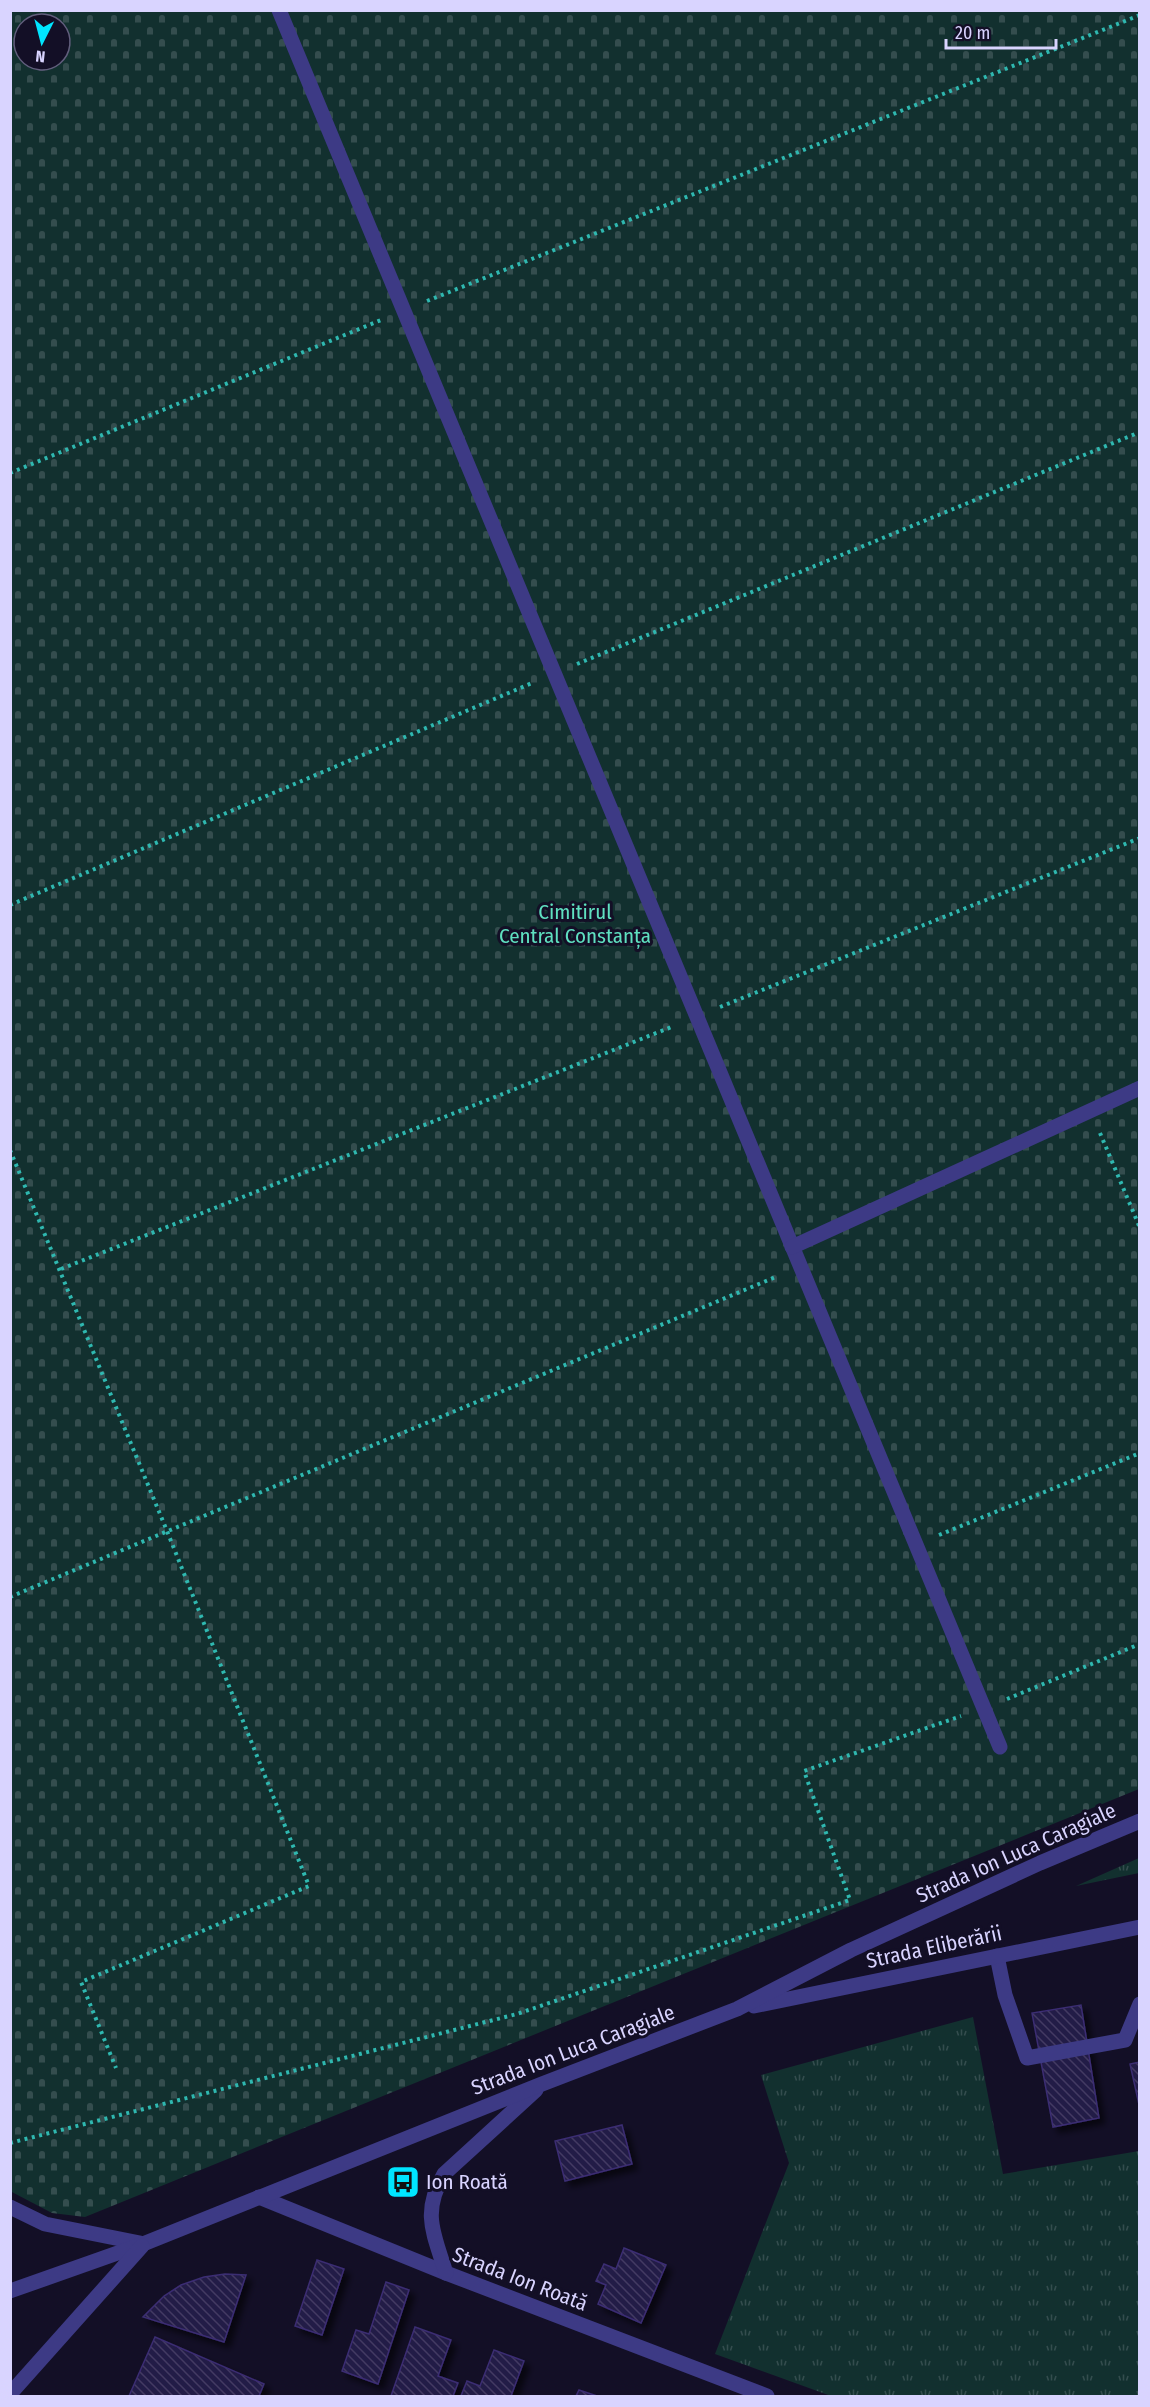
<svg xmlns="http://www.w3.org/2000/svg" width="1150" height="2407" font-family="'Fira Sans Condensed',sans-serif">
  <style>
    .grass { fill: url(#grass-tufts) }
    .cemetery { fill: url(#cemetery-stones); fill-rule: evenodd }
    .building { fill: url(#building-back-hatch); stroke: #3b2d73; stroke-width: 1.5; filter: url(#shadow) }
    .lines { fill: none; stroke-linecap: round; stroke-linejoin: round }
    .path { stroke: #2fb8b0; stroke-width: 4; stroke-dasharray: 3 4.5; stroke-linecap: butt }
    .minor { stroke: #3d3a85; stroke-width: 15 }
    .labels { text-anchor: middle; dominant-baseline: central; stroke-width: 6; stroke-linejoin: round; paint-order: stroke }
    .park-label { font-size: 21px; fill: #5fe0c0; stroke: #130f26 }
    .street-label { font-size: 21px; fill: #d9d4ff; stroke: #130f26 }
    .poi-label { font-size: 21px; fill: #d9d4ff; stroke: #130f26; text-anchor: start }
  </style>
  <defs>
    <pattern id="grass-tufts" width="24" height="20" patternUnits="userSpaceOnUse" patternTransform="scale(1.5)"><rect width="24" height="20" fill="#12302f"/><path d="M3 7l-1-3M5 7V3M7 7l1-3M15 17l-1-3M17 17v-4M19 17l1-3" fill="none" stroke="#344d4e"/></pattern>
    <pattern id="cemetery-stones" width="16" height="16" patternUnits="userSpaceOnUse" patternTransform="scale(1.5)"><rect width="16" height="16" fill="#12302f"/><path d="M2 7V4a2 2 0 0 1 4 0v3zM10 15v-3a2 2 0 0 1 4 0v3z" fill="#344d4e"/></pattern>
    <pattern id="building-back-hatch" width="6" height="6" patternUnits="userSpaceOnUse" patternTransform="scale(1.5)"><rect width="6" height="6" fill="#241b47"/><path d="M-1 5l2 2M0 0l6 6M5-1l2 2" fill="none" stroke="#433b63"/></pattern>
    <filter id="shadow"><feDropShadow dx="5.5" dy="5.5" stdDeviation="3" flood-color="#0009"/></filter>
  </defs>
  <rect width="100%" height="100%" fill="#130f26"/>
  <g class="grass">
    <polygon points="1139,1858 1139,1873 1076,1886"/>
    <polygon points="973,2017 1003,2174 1139,2151 1139,2396 831,2396 715,2354 789,2163 761,2075"/>
  </g>
  <path class="cemetery" d="M10,11h1130l-1,1778 -1054,428 -33,-4 -42,-22zM24,24h36v36h-36z"/>
  <g class="building">
    <polygon points="1081,2005 1099,2118 1053,2127 1032,2013"/>
    <polygon points="1140,2062 1140,2109 1130,2064"/>
    <polygon points="622,2125 632,2164 565,2181 555,2141"/>
    <polygon points="624,2248 666,2265 641,2323 598,2304 606,2285 596,2281 604,2264 616,2269"/>
    <polygon points="317,2260 344,2269 322,2335 295,2326"/>
    <polygon points="225,2274 246,2275 224,2342 143,2317 164,2296 181,2285 204,2277"/>
    <polygon points="386,2282 409,2290 378,2384 342,2371 356,2330 369,2334"/>
    <polygon points="415,2327 451,2340 438,2376 458,2383 453,2396 391,2396"/>
    <polygon points="155,2337 264,2384 259,2396 129,2396"/>
    <polygon points="494,2350 524,2361 511,2396 461,2396 467,2381 480,2386"/>
    <polygon points="579,2390 597,2396 576,2396"/>
  </g>
  <g class="lines">
    <g class="path">
      <polyline points="427,301 1140,15"/>
      <polyline points="10,473 381,320"/>
      <polyline points="577,664 1140,432"/>
      <polyline points="10,905 532,683"/>
      <polyline points="720,1007 1140,838"/>
      <polyline points="1100,1133 1140,1228"/>
      <polyline points="10,1150 167,1531 309,1886 81,1982 116,2068"/>
      <polyline points="61,1269 674,1026"/>
      <polyline points="939,1535 1140,1453"/>
      <polyline points="10,1597 778,1276"/>
      <polyline points="1007,1699 1140,1644"/>
      <polyline points="10,2143 517,2014 850,1900 804,1771 961,1716"/>
    </g>
    <g class="minor">
      <polyline points="279,10 1000,1747"/>
      <polyline points="792,1247 1140,1088"/>
      <polyline points="997,1956 1005,1995 1027,2058 1125,2040 1140,2004"/>
      <polyline points="754,2006 1140,1927"/>
      <polyline points="259,2197 446,2273 767,2396"/>
      <polyline points="10,2207 45,2224 140,2243"/>
      <path d="M446,2273c-12,-39 -25,-60 -2,-99l92,-84"/>
      <polyline points="10,2291 143,2244 542,2084 737,2009 851,1950 1040,1863 1140,1821"/>
      <polyline points="10,2394 142,2246"/>
    </g>
  </g>
  <defs>
    <symbol id="bus-square" viewBox="-11 -11 22 22"><rect x="-9" y="-9" width="18" height="18" rx="4" fill="#00e5ff" stroke="#130f26"/><path d="M-5-6H5V4H4V6H2V4H-2V6H-4V4H-5ZM-3.5-4V0h7V-4ZM-3.5 1.2v1.5H-2V1.2ZM2 1.2v1.5H3.5V1.2Z" fill="#111"/></symbol>
  </defs>
  <g fill-rule="evenodd">
    <use href="#bus-square" x="384" y="2163" width="38" height="38"/>
  </g>
  <g class="labels">
    <g class="park-label">
      <text x="575" y="912">Cimitirul<tspan x="575" dy="24">Central Constanța</tspan></text>
    </g>
    <g class="street-label">
      <text transform="translate(1016 1853) rotate(-24)">Strada Ion Luca Caragiale</text>
      <text transform="translate(934 1947) rotate(-12)">Strada Eliberării</text>
      <text transform="translate(573 2050) rotate(-21)">Strada Ion Luca Caragiale</text>
      <text transform="translate(520 2279) rotate(21)">Strada Ion Roată</text>
    </g>
    <g class="poi-label">
      <text x="426" y="2182">Ion Roată</text>
    </g>
  </g>
  <rect width="1150" height="2407" fill="none" stroke="#d9d4ff" stroke-width="24"/>
  <g transform="translate(42 42) rotate(186)"><circle r="28" fill="#130f26" stroke="#625e7d" stroke-width="1.5"/>
  <path d="M0-4.5L10 22L0 15L-10 22Z" fill="#00e5ff"/>
  <text y="-9" font-size="16" font-weight="bold" text-anchor="middle" fill="#d9d4ff">N</text>
  </g>
  <path d="M946 39v9h110v-9" fill="none" stroke="#d9d4ff" stroke-width="3"/>
  <text x="955" y="39" font-size="18" fill="#d9d4ff" stroke="#130f26" stroke-width="4.5" paint-order="stroke">20 m</text>
</svg>
